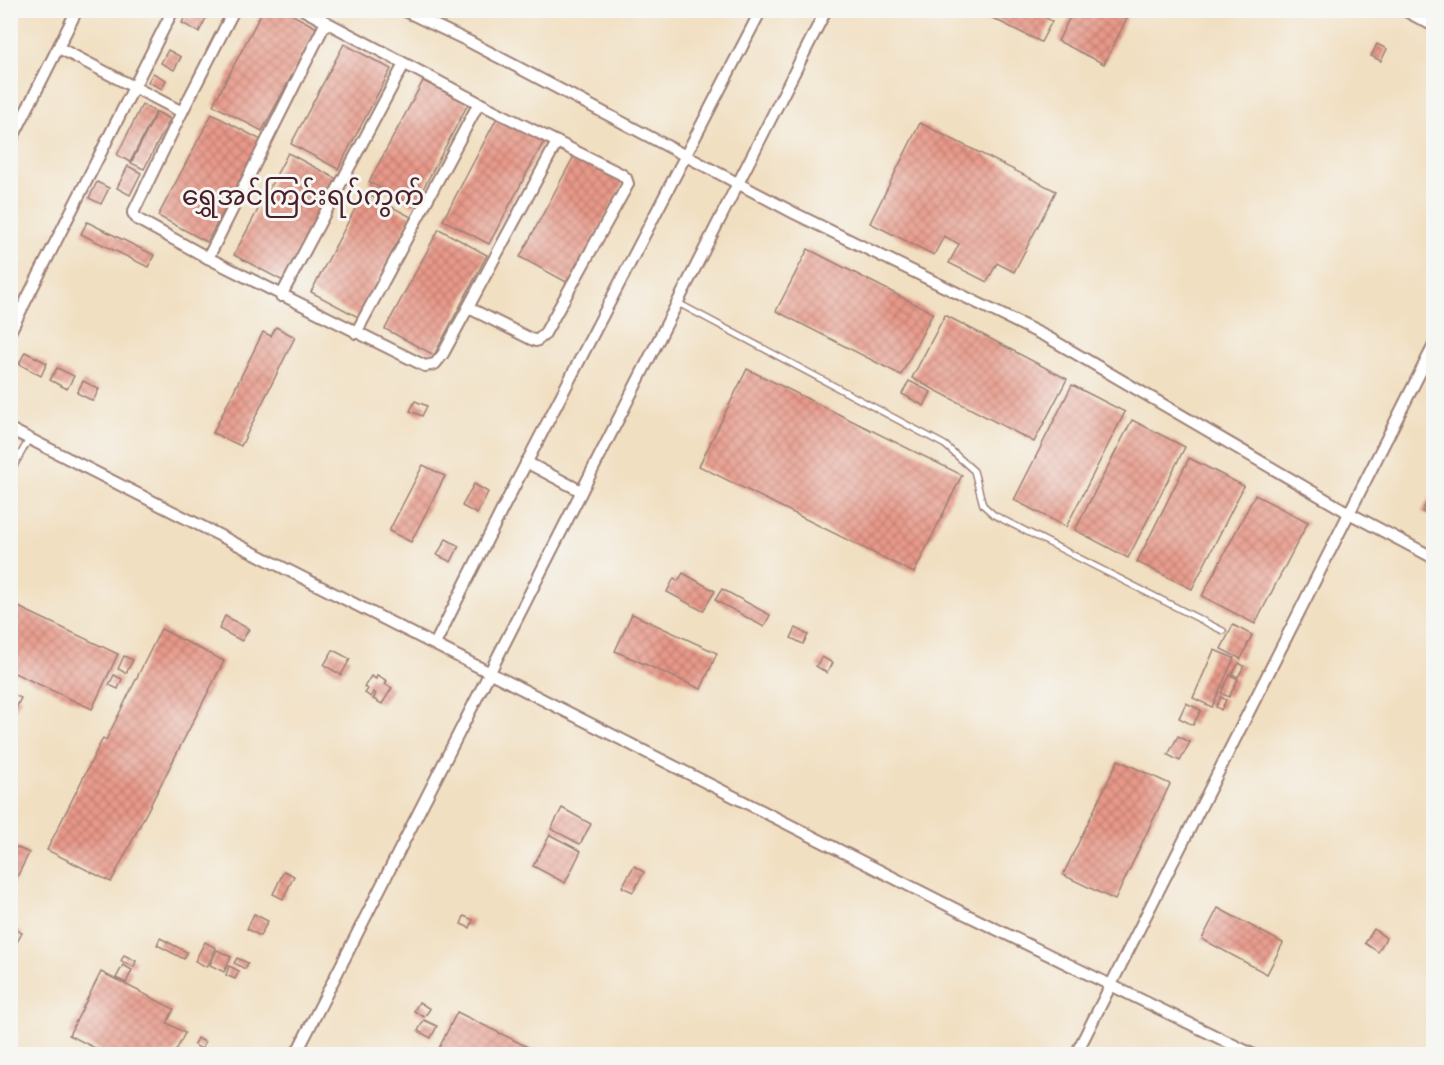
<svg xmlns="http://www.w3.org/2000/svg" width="1444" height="1065" font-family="Caveat,'Noto Sans Myanmar',sans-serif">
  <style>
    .building { fill: url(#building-cross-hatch) }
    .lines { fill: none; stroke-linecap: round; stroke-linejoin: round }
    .lane-casing { stroke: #9e7f76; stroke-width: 8 }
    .street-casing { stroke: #9e7f76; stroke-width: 14 }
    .lane { stroke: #fff; stroke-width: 5 }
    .street { stroke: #fff; stroke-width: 10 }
    .labels { text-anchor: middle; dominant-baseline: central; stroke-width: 6; stroke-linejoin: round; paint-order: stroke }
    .quarter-label { font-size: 27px; fill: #4a1f2b; stroke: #f6f6f2 }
  </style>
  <defs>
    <pattern id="building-cross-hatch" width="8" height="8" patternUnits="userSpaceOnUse" patternTransform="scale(1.5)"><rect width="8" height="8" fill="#e89989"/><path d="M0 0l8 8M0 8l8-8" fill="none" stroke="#be7c70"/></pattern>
  </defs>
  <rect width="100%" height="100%" fill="#f6f6f2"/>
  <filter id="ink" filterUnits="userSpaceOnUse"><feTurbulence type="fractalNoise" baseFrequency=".0167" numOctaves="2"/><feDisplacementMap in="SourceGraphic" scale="12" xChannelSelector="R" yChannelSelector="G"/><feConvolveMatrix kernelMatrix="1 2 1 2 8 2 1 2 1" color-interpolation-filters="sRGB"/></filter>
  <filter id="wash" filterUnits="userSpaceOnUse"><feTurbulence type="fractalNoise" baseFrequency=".008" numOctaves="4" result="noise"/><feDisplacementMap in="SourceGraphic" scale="24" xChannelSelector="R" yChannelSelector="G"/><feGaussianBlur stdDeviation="1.35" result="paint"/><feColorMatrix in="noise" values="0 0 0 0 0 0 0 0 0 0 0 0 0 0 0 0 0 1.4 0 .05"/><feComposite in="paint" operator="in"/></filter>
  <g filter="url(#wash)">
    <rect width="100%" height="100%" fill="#f1dfc1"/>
    <g id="blocks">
      <g class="building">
        <polygon points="10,10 19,10 10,31"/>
        <polygon points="188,10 210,10 199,32 182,23"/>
        <polygon points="263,10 284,10 317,28 262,131 213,105"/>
        <polygon points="990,10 1032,10 1052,21 1041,42 988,16"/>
        <polygon points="1068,10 1131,10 1104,64 1058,41 1072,13"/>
        <polygon points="344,44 391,69 338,169 291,144"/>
        <polygon points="1377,44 1387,49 1381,61 1371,56"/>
        <polygon points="168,50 181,57 174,70 161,63"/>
        <polygon points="153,73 166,80 162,89 148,82"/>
        <polygon points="423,81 468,104 414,206 369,182"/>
        <polygon points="142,105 156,112 130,162 117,155"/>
        <polygon points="157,112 170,119 144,169 131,163"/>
        <polygon points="212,114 261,140 207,242 158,216"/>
        <polygon points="498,116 544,141 489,244 443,220"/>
        <polygon points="920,123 1056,191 1014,272 997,263 987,282 949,263 959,244 944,236 934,255 870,223"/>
        <polygon points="288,153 337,179 283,281 234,255"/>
        <polygon points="574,156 624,182 570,284 520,257"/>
        <polygon points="128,166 141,173 130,195 117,188"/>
        <polygon points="97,182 109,188 101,204 89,198"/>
        <polygon points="364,192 411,217 358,317 311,292"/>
        <polygon points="87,222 154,255 148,267 81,234"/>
        <polygon points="439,229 487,255 434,355 385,329"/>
        <polygon points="808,249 933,313 901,375 776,311"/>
        <polygon points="945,315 1067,379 1034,442 912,378"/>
        <polygon points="276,327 295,337 241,446 213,433 263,332 271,336"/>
        <polygon points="25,352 47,363 41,376 19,364"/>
        <polygon points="57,368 74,376 67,389 50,380"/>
        <polygon points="747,369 962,475 914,573 699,466"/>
        <polygon points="83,381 99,389 93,401 77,393"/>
        <polygon points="909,381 931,392 924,406 902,394"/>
        <polygon points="1072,385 1125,412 1066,527 1014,500"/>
        <polygon points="415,401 427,406 422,416 410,411"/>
        <polygon points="1132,420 1185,447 1128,558 1075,530"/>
        <polygon points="1189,458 1244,486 1192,589 1137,562"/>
        <polygon points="423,465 445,476 411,542 389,531"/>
        <polygon points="474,484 488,492 477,514 462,506"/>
        <polygon points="1434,489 1434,518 1422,512"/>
        <polygon points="1255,495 1308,522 1255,624 1202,596"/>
        <polygon points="446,539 459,546 451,562 437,555"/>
        <polygon points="683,573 715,591 703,611 667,592 674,578 678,581"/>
        <polygon points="722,589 770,615 764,627 715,600"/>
        <polygon points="10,603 118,654 92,709 10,671"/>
        <polygon points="632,614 717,653 701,689 615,651"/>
        <polygon points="225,616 249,629 242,641 219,629"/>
        <polygon points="1233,625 1252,635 1241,659 1221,649"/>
        <polygon points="796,628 808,635 803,644 791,638"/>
        <polygon points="161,629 224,661 111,882 47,850 103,738 106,740"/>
        <polygon points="333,650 350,659 341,675 324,665"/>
        <polygon points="1214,650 1234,658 1212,707 1193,698"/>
        <polygon points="124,656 133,660 126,673 118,669"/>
        <polygon points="822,657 833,663 827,673 816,666"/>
        <polygon points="1239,663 1244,666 1238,677 1232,674"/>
        <polygon points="114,675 122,679 118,689 109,685"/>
        <polygon points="377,675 387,681 385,684 392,688 382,704 373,699 376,694 373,692 371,697 365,693 368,689 364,687 371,676 376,679"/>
        <polygon points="1230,675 1238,679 1229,697 1221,693"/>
        <polygon points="10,693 21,698 10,720"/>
        <polygon points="1221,697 1226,700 1221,710 1216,707"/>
        <polygon points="1186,703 1201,710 1193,725 1179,718"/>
        <polygon points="1178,736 1190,742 1180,761 1168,755"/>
        <polygon points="1118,760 1170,784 1115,900 1063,875"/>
        <polygon points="562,808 591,824 580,844 551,829"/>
        <polygon points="550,835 581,851 565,883 533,866"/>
        <polygon points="10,844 29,853 10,891"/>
        <polygon points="634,866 644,872 633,892 622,887"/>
        <polygon points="284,871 294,876 283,899 273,894"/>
        <polygon points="1218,908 1283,943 1267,974 1202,939"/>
        <polygon points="254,914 268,921 260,936 247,929"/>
        <polygon points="464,916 473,920 470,928 461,924"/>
        <polygon points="10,926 22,933 10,955"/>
        <polygon points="1374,929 1386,938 1378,952 1365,943"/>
        <polygon points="160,938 187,952 184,959 157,945"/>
        <polygon points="205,942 216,948 207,967 195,961"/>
        <polygon points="217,950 231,957 224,972 210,965"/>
        <polygon points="124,955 136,961 134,967 121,961"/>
        <polygon points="237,958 248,963 245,969 234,963"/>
        <polygon points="123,965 132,970 126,983 116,978"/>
        <polygon points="229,966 239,971 235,979 226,975"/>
        <polygon points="101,972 174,1009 167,1023 185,1033 174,1054 107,1054 69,1035"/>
        <polygon points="419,1002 430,1009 424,1017 414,1011"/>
        <polygon points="457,1012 542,1054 436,1054"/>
        <polygon points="424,1020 437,1026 431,1038 418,1031"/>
        <polygon points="197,1038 205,1042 202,1049 194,1045"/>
      </g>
    </g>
  </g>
  <g filter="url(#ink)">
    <use href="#blocks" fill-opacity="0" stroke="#9e7f76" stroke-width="1.5"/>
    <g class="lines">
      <defs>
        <g id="lane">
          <polyline points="678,303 945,445 974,471 983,505 994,515 1223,631"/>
          <polyline points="10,473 29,439"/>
        </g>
        <g id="street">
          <polyline points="304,10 326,22"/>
          <polyline points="403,10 468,41 794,213 1049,338 1349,513 1434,558"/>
          <polyline points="1404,10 1434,26"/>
          <polyline points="59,48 182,112 234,10"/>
          <polyline points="182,112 133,213 137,219 208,258 326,22 479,103"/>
          <polyline points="10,143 77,10"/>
          <polyline points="208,258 425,366 435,364 443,354 557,142"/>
          <polyline points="281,296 404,64"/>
          <polyline points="10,332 173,10"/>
          <polyline points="356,333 479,103 621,174 626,178 628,184 544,335 536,341 531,339 469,308"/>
          <polyline points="10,429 961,912 1252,1054"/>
          <polyline points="526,462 581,491"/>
          <polyline points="435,644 502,510 761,10"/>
          <polyline points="296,1054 826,10"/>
          <polyline points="1076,1054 1434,345"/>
        </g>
      </defs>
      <use href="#lane" class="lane-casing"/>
      <use href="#street" class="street-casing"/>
      <use href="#lane" class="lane"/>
      <use href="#street" class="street"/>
    </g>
  </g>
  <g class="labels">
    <g class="quarter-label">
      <text x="303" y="196">ရွှေအင်ကြင်းရပ်ကွက်</text>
    </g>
  </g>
  <rect width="1444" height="1065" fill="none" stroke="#f6f6f2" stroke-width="36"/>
</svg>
